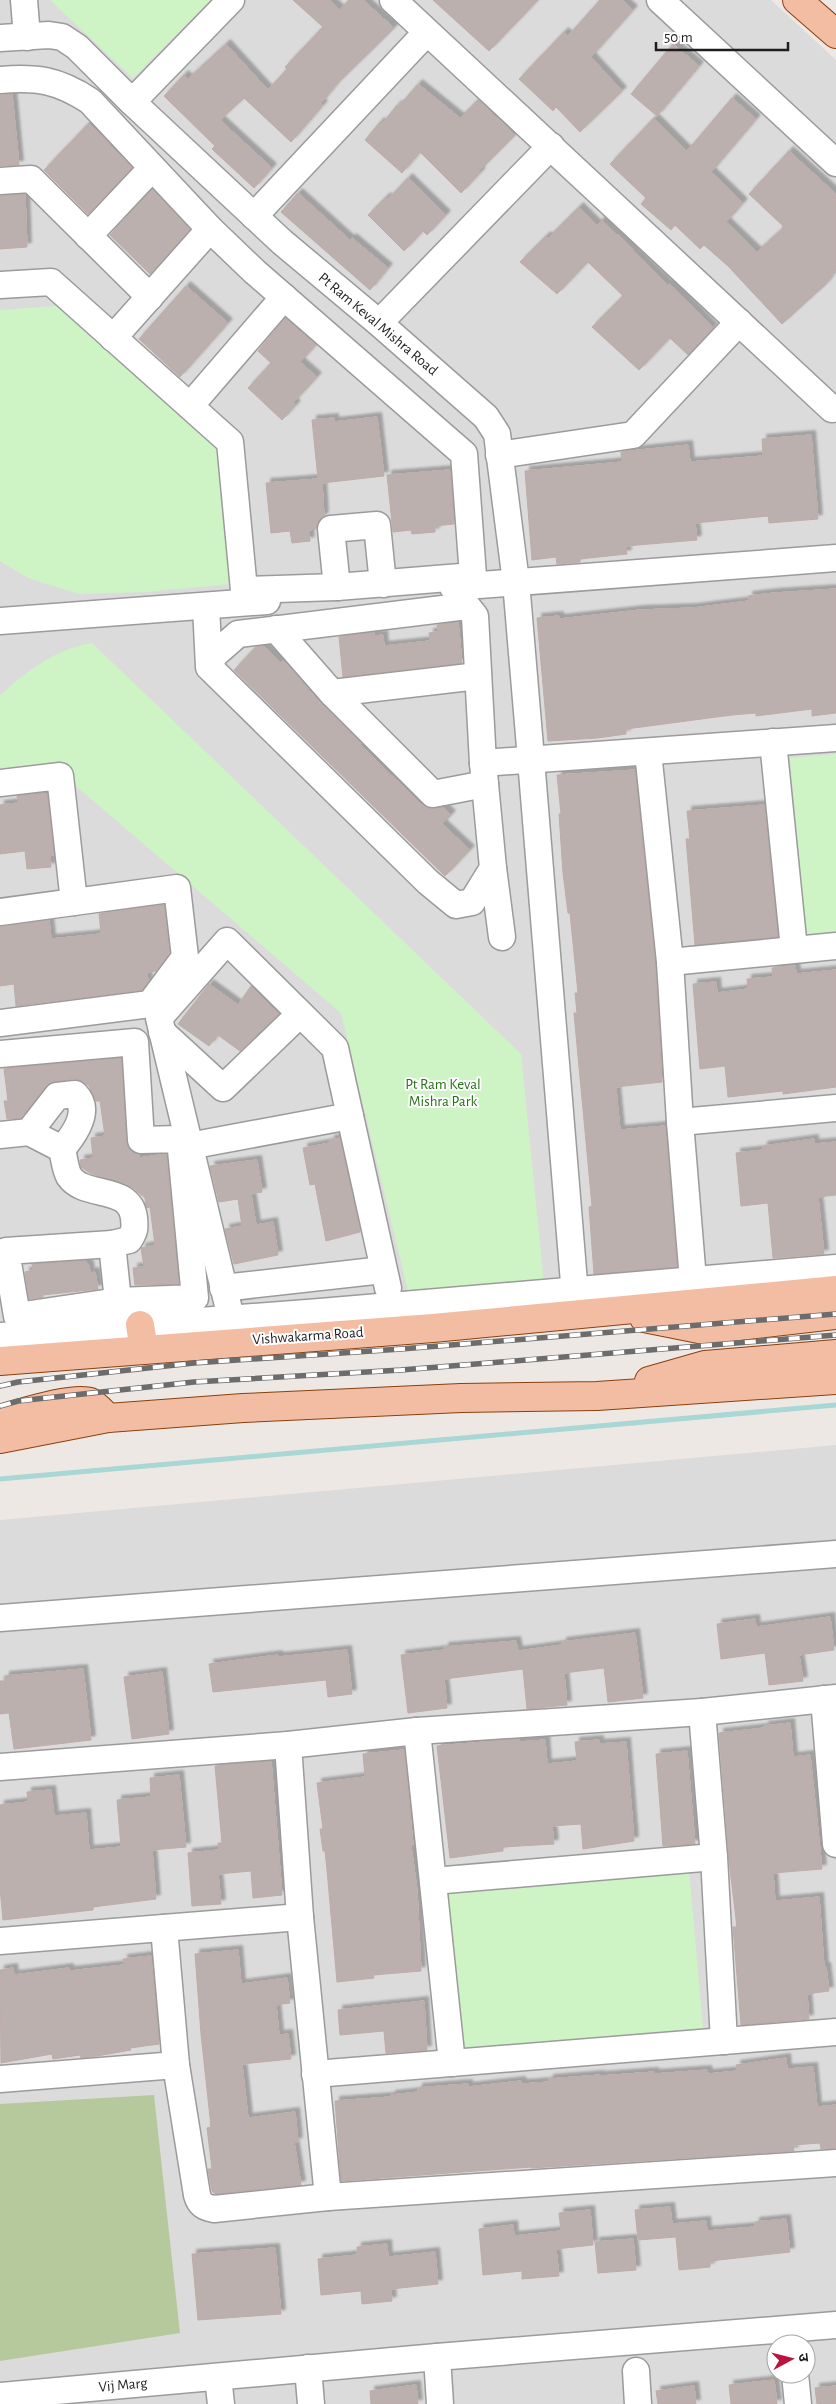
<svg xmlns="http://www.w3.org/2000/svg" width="836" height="2404" font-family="'Alegreya Sans','Noto Sans Devanagari',sans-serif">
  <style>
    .residential { fill: #dcdbdb; fill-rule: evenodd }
    .forest { fill: #b5c99d }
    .park { fill: #cef4c5 }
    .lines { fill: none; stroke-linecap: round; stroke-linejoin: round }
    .stream { stroke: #a9d7d6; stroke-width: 5 }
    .building { fill: #bbb0ae; stroke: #beaca8; filter: url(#shadow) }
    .minor-casing { stroke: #9b9b9b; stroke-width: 29 }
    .major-casing { stroke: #89400e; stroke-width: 30 }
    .minor { stroke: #fff; stroke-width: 26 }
    .major { stroke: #f3bda4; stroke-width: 28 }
    .rail-casing { stroke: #6c6c6c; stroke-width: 5.5 }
    .rail { stroke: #fff; stroke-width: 4; stroke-dasharray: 11; stroke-linecap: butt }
    .labels { text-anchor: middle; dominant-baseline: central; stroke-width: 4; stroke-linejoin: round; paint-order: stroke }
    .street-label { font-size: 15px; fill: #1e1e1e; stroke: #fff }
    .park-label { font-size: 15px; fill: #267216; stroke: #fff }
  </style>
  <defs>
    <filter id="shadow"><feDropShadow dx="4.5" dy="-4.5" stdDeviation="1" flood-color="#0004"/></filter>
  </defs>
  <rect width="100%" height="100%" fill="#eee8e4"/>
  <g class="residential">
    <polygon points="0,0 771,0 836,60 836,1286 0,1334"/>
    <path d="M836,1445v959h-836v-884zM776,2344h30v30h-30z"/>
  </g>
  <polygon class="forest" points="154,2095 180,2333 0,2361 0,2104"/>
  <g class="park">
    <polygon points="50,0 211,0 133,78"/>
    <polygon points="58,306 218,445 230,584 146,592 79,594 28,578 0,561 0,310"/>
    <path d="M92,643l429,411 23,230 -135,11 -68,-282 -286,-245 -55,5v-77c26,-25 56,-47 92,-53z"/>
    <polygon points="836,754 836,933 806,936 790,758"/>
    <polygon points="689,1870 703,2029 461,2050 447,1891"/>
  </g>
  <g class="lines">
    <polyline class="stream" points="0,1479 836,1405"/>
  </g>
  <g class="building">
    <polygon points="293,0 329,0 340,10 349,0 363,0 394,28 336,85 321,103 323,105 291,142 244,98 220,120 272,168 254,188 212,149 215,146 164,96 184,75 188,79 226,44 268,90 287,69 285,67 323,27"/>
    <polygon points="433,0 538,0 489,51"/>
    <polygon points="600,0 622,0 633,10 591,57 622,91 580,132 556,107 553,111 519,79 564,32 568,36"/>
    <polygon points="673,44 699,66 657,116 631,94"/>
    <polygon points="418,84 460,118 478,100 515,135 479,171 481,172 461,193 420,152 402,173 365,140 380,122 382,124 397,105 399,106"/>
    <polygon points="12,94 19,165 0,166 0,95"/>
    <polygon points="732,98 756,119 711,172 743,203 726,222 757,252 782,229 783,226 749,194 789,151 836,194 836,270 825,285 782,324 728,266 704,245 700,249 675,225 671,230 641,204 646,198 610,164 654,118 687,151"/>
    <polygon points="89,123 132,168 88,214 44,170"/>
    <polygon points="408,178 446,215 427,235 423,231 404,251 368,215 386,197 388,199"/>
    <polygon points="152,189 190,229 150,274 110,235"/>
    <polygon points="298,193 350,240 352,238 388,268 370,290 281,212"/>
    <polygon points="25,194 27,247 0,249 0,196"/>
    <polygon points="579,207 597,225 602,220 617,236 618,234 634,250 633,251 668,285 670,284 713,328 688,355 670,338 639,370 592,327 623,296 588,262 557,294 520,262 546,236 548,238"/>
    <polygon points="186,286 228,323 180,377 139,339"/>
    <polygon points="285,318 316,345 300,362 317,377 293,403 296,405 282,420 248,388 271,363 258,351"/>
    <polygon points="377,417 384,476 322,483 324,516 318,522 316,529 309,530 310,541 292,543 290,531 271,533 266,483 318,479 312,420 334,418 334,422"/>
    <polygon points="811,435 818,519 769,523 768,516 695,523 697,540 626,546 627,554 580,559 580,562 557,564 556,557 532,560 525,471 622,462 621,452 688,445 690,462 763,456 762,439"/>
    <polygon points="450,470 454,524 435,526 435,532 412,534 411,530 393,532 387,475"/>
    <polygon points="836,589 836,713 812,716 812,709 756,716 756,713 732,715 626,729 626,734 598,738 548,741 537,618 559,616 559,619 640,610 693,608 749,601 748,596 774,593"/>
    <polygon points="458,622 462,663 343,677 339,637 374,632 374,636 383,635 384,646 430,641 429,633 438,632 437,625"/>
    <polygon points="263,646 281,663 283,660 321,704 361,743 360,745 422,805 429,808 443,807 451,815 442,824 470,850 445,876 234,670 256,647"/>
    <polygon points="635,770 655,964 662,1082 616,1087 617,1100 620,1130 665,1126 677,1267 594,1274 589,1207 592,1206 574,1013 577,1013 575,993 578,993 570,913 568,913 563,873 559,814 561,814 557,775"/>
    <polygon points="44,793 47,794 54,855 50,855 51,867 27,869 25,851 0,854 0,805 18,803 17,796"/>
    <polygon points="764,805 778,937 695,945 688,862 686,839 690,839 687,811"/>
    <polygon points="164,905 169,953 156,971 147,972 148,982 142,990 16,1006 14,984 0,986 0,927 49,920 51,939 101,934 99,914"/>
    <polygon points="795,965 796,974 836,970 836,1087 783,1094 783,1091 728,1097 725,1066 700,1069 693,984 716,982 717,993 748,989 747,979 773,977 772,968"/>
    <polygon points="209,984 238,1005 251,986 279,1014 240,1051 218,1035 209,1046 178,1024"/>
    <polygon points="121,1058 128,1148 139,1154 139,1158 166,1154 179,1284 135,1285 133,1268 144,1267 141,1248 155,1245 150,1207 146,1208 145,1198 132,1187 90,1173 81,1167 80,1160 93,1158 91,1138 105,1136 100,1101 96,1101 89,1086 82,1081 74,1079 50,1083 21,1118 7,1119 4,1101 8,1101 4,1069"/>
    <polygon points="340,1138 360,1232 326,1241 315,1184 310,1185 303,1148 330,1143 330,1140"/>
    <polygon points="814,1139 814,1144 836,1142 836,1195 818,1197 824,1254 773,1258 768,1203 741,1206 736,1153 763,1150 763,1146"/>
    <polygon points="257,1160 262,1192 251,1194 256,1225 273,1222 278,1255 234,1264 225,1229 242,1226 238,1199 219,1202 210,1166"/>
    <polygon points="86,1261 87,1265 89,1265 90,1273 95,1272 98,1289 43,1295 43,1297 29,1299 25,1272 33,1270 32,1264"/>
    <polygon points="830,1617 834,1650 799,1655 803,1681 769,1685 765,1653 721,1659 717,1624 755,1619 756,1627"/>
    <polygon points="635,1633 643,1698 608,1702 604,1668 564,1673 567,1705 527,1709 523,1669 444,1679 447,1708 408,1713 401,1655 445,1650 444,1647 516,1641 518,1651 562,1645 562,1642"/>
    <polygon points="347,1650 352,1694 328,1697 326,1680 213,1692 209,1664 278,1655 278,1657"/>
    <polygon points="83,1669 91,1740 14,1749 9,1713 0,1714 0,1681 5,1681 5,1676"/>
    <polygon points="162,1672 169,1734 132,1739 124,1677"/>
    <polygon points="790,1723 793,1757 810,1755 822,1869 773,1873 775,1901 819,1897 824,1967 826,1967 829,1991 807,1994 809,2019 741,2025 733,1927 737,1927 730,1869 719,1733 765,1728 764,1726"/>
    <polygon points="519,1739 520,1742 545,1740 547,1764 577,1761 575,1742 599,1740 599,1744 626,1742 634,1841 583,1849 581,1824 552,1826 554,1844 503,1847 503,1851 450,1858 437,1746"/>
    <polygon points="404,1750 413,1845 411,1846 417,1890 421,1971 373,1975 374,1978 337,1982 327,1870 325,1851 323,1851 320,1829 323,1829 317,1783 365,1777 363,1754"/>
    <polygon points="687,1751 695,1844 663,1846 656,1754"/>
    <polygon points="271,1761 282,1895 253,1898 251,1871 218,1874 221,1904 192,1906 188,1853 219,1850 218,1843 222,1843 215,1766"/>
    <polygon points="179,1775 186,1847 152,1850 156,1899 93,1907 93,1910 3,1920 0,1888 0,1805 28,1802 27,1792 51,1790 54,1816 86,1813 89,1850 121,1847 117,1800 151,1797 150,1778"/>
    <polygon points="238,1950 241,1984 287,1978 290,2003 276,2005 279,2035 288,2034 291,2059 242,2064 248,2118 295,2112 298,2142 294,2142 301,2185 215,2194 212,2191 208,2169 212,2169 207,2128 211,2127 201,2034 195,1954"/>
    <polygon points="151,1956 159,2044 130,2048 131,2050 97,2056 81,2058 80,2055 53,2059 52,2054 1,2063 0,1970 13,1968 14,1975 69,1968 69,1971 124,1965 123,1959"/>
    <polygon points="424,2001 427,2050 386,2053 384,2031 340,2035 338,2010"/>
    <polygon points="786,2058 787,2069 813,2067 817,2107 836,2105 836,2148 821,2149 820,2143 793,2145 794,2151 531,2168 531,2167 341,2181 335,2101 391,2097 391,2095 418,2092 418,2088 441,2086 468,2084 468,2087 521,2081 522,2084 549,2082 549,2079 600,2075 600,2076 654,2072 654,2074 707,2070 708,2074 737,2071 736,2065"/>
    <polygon points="670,2207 672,2224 706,2221 707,2231 755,2227 755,2222 786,2219 790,2252 710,2261 710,2267 679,2270 676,2237 638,2240 635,2210"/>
    <polygon points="590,2210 593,2245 556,2249 559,2276 522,2279 522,2271 483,2275 479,2229 513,2225 514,2236 561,2231 559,2213"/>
    <polygon points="633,2239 636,2270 598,2273 595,2242"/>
    <polygon points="387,2244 388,2257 435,2252 438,2284 391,2289 392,2301 362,2304 361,2291 321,2295 318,2259 357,2255 357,2247"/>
    <polygon points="275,2248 281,2314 198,2320 192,2254"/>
    <polygon points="774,2380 777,2404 731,2404 729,2385"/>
    <polygon points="416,2385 418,2404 371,2404 370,2391"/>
    <polygon points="694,2386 696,2404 658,2404 656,2391"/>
    <polygon points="836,2386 836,2404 817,2404 815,2388"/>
  </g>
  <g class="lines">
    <defs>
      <g id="minor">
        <polyline points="24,0 27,37"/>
        <polyline points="393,0 832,409"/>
        <polyline points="660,0 836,163"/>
        <polyline points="0,38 49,35 62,37 77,47 132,102 282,242 379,323 486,417 497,434 516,582 531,759"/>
        <path d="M0,80c38,-3 58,0 90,21l120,128 45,43 209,182 9,122 -136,11 -93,3 -14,-148 -179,-160 -51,3"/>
        <polyline points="132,102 231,0"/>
        <polyline points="0,181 31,179 150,297"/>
        <polyline points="254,216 427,32"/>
        <polyline points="88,236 152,168"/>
        <polyline points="379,323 551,146"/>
        <polyline points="113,338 210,229"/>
        <polyline points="190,406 284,297"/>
        <polyline points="499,455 633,435 739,322"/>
        <polyline points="337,587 331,529 377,525 383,584"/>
        <polyline points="453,587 836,558"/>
        <polyline points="206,606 209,667 428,882 456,905 472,902 493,868 483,763 475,616 467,606 238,634 214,655 209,667"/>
        <polyline points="0,621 267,601"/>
        <polyline points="276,629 332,693 433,794 485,784"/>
        <polyline points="332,693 478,676"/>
        <polyline points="773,742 794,949"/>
        <polyline points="648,752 670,962 680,1122 693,1280"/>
        <polyline points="483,763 836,738"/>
        <polyline points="532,772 576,1307"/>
        <polyline points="0,783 60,776 74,902"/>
        <polyline points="493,868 502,937"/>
        <polyline points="0,912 177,888 185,957 150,1004 0,1023"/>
        <polyline points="670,962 836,946"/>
        <polyline points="162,1032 223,1088 300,1014"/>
        <polyline points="0,1054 135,1042 141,1140 180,1139 195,1298 118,1301 17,1316 6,1251 112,1244"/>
        <polyline points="680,1122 836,1108"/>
        <path d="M29,1132l33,17c2,8 3,20 7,27 15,23 61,8 65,42 1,10 1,13 -5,22l-17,4 6,57v18"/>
        <path d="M0,1135l29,-3 28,-36 18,-2c17,17 -1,41 -13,55"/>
        <polyline points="189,1146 350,1116"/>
        <polyline points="223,1288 383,1270"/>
        <polyline points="231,1318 159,1018 227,941 335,1048 388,1288"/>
        <polyline points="0,1336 320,1312 836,1268"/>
        <polyline points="0,1618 836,1554"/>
        <polyline points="824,1699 836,1844"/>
        <polyline points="702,1712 714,1857 724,2041"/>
        <polyline points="417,1731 452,2063"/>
        <polyline points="288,1745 300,1917 328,2197"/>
        <polyline points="0,1767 288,1745 417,1731 702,1712 836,1698"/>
        <polyline points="433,1881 714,1857"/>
        <path d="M164,1928l12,137 21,130c3,10 7,12 17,14l114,-12 508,-34"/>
        <polyline points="0,1941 300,1917"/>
        <polyline points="315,2074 836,2032"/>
        <polyline points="0,2079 176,2065"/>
        <polyline points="437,2357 440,2404"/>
        <polyline points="308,2368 311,2404"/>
        <polyline points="636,2371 638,2404"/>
        <polyline points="795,2374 798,2404"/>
        <polyline points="218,2377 221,2404"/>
        <polyline points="0,2396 437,2357 836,2325"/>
      </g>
      <g id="major">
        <polyline points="797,0 836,34"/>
        <polyline points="644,1318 704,1330 836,1315"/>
        <polyline points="140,1325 144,1350"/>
        <polyline points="0,1361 433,1328 836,1290"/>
        <polyline points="649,1381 705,1365 836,1354"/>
        <path d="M0,1419c19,-5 73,-23 90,-17 6,3 13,11 18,16"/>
        <polyline points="0,1439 108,1418 243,1408 461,1398 597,1396 836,1380"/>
      </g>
    </defs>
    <use href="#minor" class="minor-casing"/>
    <use href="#major" class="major-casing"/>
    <use href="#minor" class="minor"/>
    <use href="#major" class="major"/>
    <defs>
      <g id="rail">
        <polyline points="0,1386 18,1382 194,1363 401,1349 836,1314"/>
        <polyline points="0,1406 18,1401 194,1382 401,1370 836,1335"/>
      </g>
    </defs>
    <use href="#rail" class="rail-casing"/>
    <use href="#rail" class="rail"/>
  </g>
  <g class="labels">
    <g class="street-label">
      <text transform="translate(378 324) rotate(40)">Pt Ram Keval Mishra Road</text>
      <text transform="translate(308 1336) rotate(-4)">Vishwakarma Road</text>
      <text transform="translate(123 2385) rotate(-5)">Vij Marg</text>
    </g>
    <g class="park-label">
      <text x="443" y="1084">Pt Ram Keval<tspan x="443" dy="17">Mishra Park</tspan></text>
    </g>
  </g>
  <g transform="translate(791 2359) rotate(83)"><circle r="24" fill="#ffffff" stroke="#a5a5a5"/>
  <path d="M0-4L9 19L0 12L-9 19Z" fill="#b9133e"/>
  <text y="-8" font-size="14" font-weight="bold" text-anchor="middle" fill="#1e1e1e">उ</text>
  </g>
  <path d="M656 42v8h132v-8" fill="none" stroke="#1e1e1e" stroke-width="2.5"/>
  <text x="664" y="42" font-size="15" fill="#1e1e1e" stroke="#ffffff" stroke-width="4" paint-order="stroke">50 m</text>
</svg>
